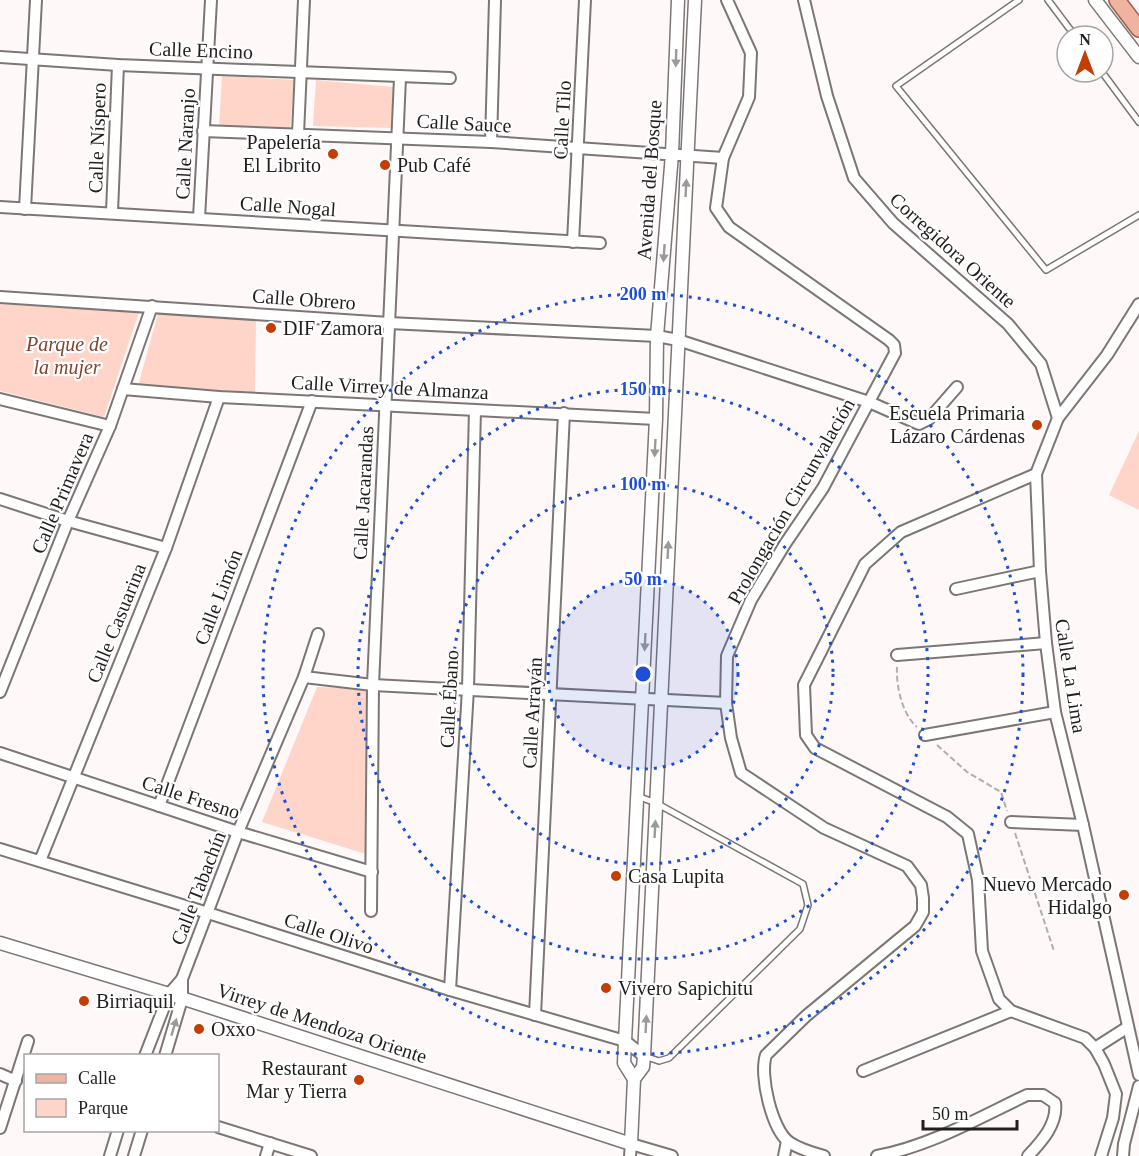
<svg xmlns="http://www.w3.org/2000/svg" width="1139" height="1156" font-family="Georgia,serif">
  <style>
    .green { fill: #fed5c8 }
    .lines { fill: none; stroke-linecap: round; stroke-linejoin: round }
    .service-casing { stroke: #7b7775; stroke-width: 8 }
    .minor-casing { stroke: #7b7775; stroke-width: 14 }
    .tertiary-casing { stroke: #7b7775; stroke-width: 15 }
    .primary-casing { stroke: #a05e49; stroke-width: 18 }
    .path { stroke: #b2aead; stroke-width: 2; stroke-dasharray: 6 3; stroke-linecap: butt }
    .service { stroke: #fff; stroke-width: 5 }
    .minor { stroke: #fff; stroke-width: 10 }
    .tertiary { stroke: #fff; stroke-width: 12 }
    .primary { stroke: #efb3a0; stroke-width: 15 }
    .oneway { fill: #9b9a9a }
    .ring { fill: none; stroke: #1d4ed8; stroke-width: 3; stroke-dasharray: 3 6 }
    .poi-dot { fill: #c43d02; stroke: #fff; stroke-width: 2 }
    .labels { text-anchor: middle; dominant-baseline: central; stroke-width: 4.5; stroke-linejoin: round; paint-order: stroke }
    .street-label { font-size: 20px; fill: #211f1e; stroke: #fff }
    .poi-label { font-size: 20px; fill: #211f1e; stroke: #fff; text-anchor: start }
    .park-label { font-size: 20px; font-style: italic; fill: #824330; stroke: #fff }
    .centre { fill: #1d4ed8; stroke: #fff; stroke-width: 3 }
    .ring-label { font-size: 18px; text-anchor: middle; font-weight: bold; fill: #1d4ed8; stroke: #fff; stroke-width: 4.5; stroke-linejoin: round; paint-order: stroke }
  </style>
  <rect width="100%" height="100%" fill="#fef9f8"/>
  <g class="green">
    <polygon points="222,76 294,80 290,130 219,127"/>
    <polygon points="316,80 393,87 392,128 313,126"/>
    <polygon points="0,302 140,309 104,417 0,391"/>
    <polygon points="159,310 256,320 255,392 138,386"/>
    <polygon points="1139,431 1139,510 1109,495"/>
    <polygon points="317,687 371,689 366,854 262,822"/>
  </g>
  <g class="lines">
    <defs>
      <g id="service">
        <polyline points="1019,0 896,86 1046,270 1139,215"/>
        <polyline points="1048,0 1075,36"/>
        <polyline points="1102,72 1139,122"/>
        <polyline points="637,796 656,803 803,884 808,905 800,929 669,1058 659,1061 644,1056"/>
      </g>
      <g id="minor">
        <path d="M727,0l24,53 -2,44 -26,61 -7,50 13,19 160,113 5,5 1,8 -72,135 -38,56 -34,56 -24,56 -1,47 5,35 10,35 83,55 83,38 14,19 2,13v14l-8,14 -109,90 -40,39c-7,20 6,75 23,87 10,7 24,11 35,14"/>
        <polyline points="804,0 827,96 854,178 893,223 1008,324 1041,364 1058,418"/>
        <polyline points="0,57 118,65 450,78"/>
        <polyline points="203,131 491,142 723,158"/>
        <polyline points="298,134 304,0"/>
        <polyline points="491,142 495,0"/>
        <polyline points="0,207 600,243"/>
        <polyline points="25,209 36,0"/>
        <polyline points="112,212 118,65"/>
        <polyline points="199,218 211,0"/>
        <polyline points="573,242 585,0"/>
        <polyline points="0,297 389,323 657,336 678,340 869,402 919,424 929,419 957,387"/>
        <polyline points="1139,304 1107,355 1058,418 1036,474 1040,571 1046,643 1055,712 1083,825 1139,1075"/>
        <polyline points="123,389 219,397 656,419"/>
        <polyline points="0,399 110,426"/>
        <polyline points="1036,474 901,532 865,564 804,685 806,735 815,748 947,817 968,834 978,880 982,951 999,999 1011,1011 1085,1038 1095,1048 1104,1064 1116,1094 1113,1118 1101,1156"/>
        <polyline points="0,499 68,521 166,548"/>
        <polyline points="956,589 1040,571"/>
        <polyline points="897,655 1046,643"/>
        <polyline points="304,677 373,685 726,703"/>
        <polyline points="0,692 68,521 110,426 152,306"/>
        <polyline points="925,735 1055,712"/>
        <polyline points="0,753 238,832 372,872"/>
        <polyline points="159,806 312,401"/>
        <polyline points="1011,822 1083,825"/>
        <polyline points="0,849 208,913 450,990 625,1041 644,1056"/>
        <polyline points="40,861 166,548 219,397"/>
        <polyline points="371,911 373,685 400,78"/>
        <polyline points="450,990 468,689 475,410"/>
        <polyline points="535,1015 564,413"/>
        <polyline points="1095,1048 1128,1027"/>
        <polyline points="145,1056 169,994 182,979"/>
        <polyline points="165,1056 182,999 182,979 238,832 304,677 318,634"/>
        <polyline points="863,1071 1011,1011"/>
        <polyline points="0,1074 16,1081"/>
        <polyline points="218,1127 311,1156"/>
        <polyline points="0,1128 28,1041"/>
        <polyline points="110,1156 118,1130"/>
        <polyline points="134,1156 142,1130"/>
        <polyline points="266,1156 270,1143"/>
        <polyline points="630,1156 631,1144 672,1156"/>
        <polyline points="784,1156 787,1141"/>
        <path d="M877,1156c53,-10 102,-38 150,-61h16l12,8c3,21 -14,39 -27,53"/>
        <polyline points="1123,1156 1124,1144 1139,1086"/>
      </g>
      <g id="tertiary">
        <polyline points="1095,0 1139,57"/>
        <polyline points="0,943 169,994 631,1144 634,1079 643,1067 644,1056 695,0"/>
        <polyline points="634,1079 624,1063 625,1041 656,419 657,336 672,154 678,0"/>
      </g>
      <polyline id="primary" points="1117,0 1139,29"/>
    </defs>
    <use href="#service" class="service-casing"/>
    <use href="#minor" class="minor-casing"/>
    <use href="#tertiary" class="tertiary-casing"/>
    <use href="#primary" class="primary-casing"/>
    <g class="path">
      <path d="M897,667c-1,19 5,47 20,60"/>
      <polyline points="937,745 967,772 1001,792 1007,811"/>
      <polyline points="1015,833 1054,951"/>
    </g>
    <use href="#service" class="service"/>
    <use href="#minor" class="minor"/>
    <use href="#tertiary" class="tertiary"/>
    <use href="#primary" class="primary"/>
  </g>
  <defs><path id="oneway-solid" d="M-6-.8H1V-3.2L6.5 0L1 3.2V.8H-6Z" transform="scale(1.5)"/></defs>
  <g class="oneway">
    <use href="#oneway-solid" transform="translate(676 58) rotate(92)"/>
    <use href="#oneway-solid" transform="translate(686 188) rotate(-87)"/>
    <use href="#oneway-solid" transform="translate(664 253) rotate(94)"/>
    <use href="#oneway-solid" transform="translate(655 448) rotate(93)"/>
    <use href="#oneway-solid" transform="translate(668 550) rotate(-87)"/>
    <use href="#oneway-solid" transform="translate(645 642) rotate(93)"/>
    <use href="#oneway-solid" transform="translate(655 829) rotate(-87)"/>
    <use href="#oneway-solid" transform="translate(646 1024) rotate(-87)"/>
    <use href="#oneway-solid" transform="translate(174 1027) rotate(-73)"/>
  </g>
  <circle cx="643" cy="674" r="95" fill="#1d4ed8" fill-opacity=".12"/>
  <g class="ring">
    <circle cx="643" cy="674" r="95"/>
    <circle cx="643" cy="674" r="190"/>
    <circle cx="643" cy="674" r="285"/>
    <circle cx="643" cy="674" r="380"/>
  </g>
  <g class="poi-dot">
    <circle cx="333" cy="154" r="6"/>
    <circle cx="385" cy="165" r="6"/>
    <circle cx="271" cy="328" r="6"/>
    <circle cx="1037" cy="425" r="6"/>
    <circle cx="616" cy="876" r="6"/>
    <circle cx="1124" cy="895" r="6"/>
    <circle cx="606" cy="988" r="6"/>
    <circle cx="84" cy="1001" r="6"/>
    <circle cx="199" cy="1029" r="6"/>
    <circle cx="359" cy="1080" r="6"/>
  </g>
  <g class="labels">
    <g class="street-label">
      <text transform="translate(201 50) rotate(2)">Calle Encino</text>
      <text transform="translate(562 120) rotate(-87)">Calle Tilo</text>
      <text transform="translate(464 123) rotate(3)">Calle Sauce</text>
      <text transform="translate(97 138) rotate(-88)">Calle Níspero</text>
      <text transform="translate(185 144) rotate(-87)">Calle Naranjo</text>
      <text transform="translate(649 180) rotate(-86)">Avenida del Bosque</text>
      <text transform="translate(288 206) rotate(4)">Calle Nogal</text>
      <text transform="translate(953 250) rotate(42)">Corregidora Oriente</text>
      <text transform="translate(304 299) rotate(4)">Calle Obrero</text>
      <text transform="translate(390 387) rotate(3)">Calle Virrey de Almanza</text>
      <text transform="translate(62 493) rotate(-67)">Calle Primavera</text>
      <text transform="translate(363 493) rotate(-87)">Calle Jacarandas</text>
      <text transform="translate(791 501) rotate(-60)">Prolongación Circunvalación</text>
      <text transform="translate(218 597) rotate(-69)">Calle Limón</text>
      <text transform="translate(116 623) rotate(-68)">Calle Casuarina</text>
      <text transform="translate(1071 676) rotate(81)">Calle La Lima</text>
      <text transform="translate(449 699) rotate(-87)">Calle Ébano</text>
      <text transform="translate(532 713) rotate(-87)">Calle Arrayán</text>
      <text transform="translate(191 797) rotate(18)">Calle Fresno</text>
      <text transform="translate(198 888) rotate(-69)">Calle Tabachín</text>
      <text transform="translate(329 933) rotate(18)">Calle Olivo</text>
      <text transform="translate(322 1023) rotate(18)">Virrey de Mendoza Oriente</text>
    </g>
    <g class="poi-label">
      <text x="321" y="142" text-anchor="end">Papelería<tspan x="321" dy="23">El Librito</tspan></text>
      <text x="397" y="165">Pub Café</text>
      <text x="283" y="328">DIF Zamora</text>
      <text x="1025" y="413" text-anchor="end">Escuela Primaria<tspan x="1025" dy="23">Lázaro Cárdenas</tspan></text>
      <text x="628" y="876">Casa Lupita</text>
      <text x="1112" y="884" text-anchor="end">Nuevo Mercado<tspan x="1112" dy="23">Hidalgo</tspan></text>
      <text x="618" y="988">Vivero Sapichitu</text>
      <text x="96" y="1001">Birriaquil</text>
      <text x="211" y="1029">Oxxo</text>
      <text x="347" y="1068" text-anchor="end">Restaurant<tspan x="347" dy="23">Mar y Tierra</tspan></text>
    </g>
    <g class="park-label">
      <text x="67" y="344">Parque de<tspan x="67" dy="23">la mujer</tspan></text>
    </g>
  </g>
  <circle cx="643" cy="674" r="9" class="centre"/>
  <g class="ring-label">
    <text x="643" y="300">200 m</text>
    <text x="643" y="395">150 m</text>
    <text x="643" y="490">100 m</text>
    <text x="643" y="585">50 m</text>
  </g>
  <rect x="24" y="1054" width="195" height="78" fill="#ffffff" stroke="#a6a5a5" stroke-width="1.5"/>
  <rect x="36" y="1074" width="30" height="9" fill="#efb3a0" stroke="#a6a5a5" stroke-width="1.5"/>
  <text x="78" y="1084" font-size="18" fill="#211f1e">Calle</text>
  <rect x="36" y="1099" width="30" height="18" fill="#fed5c8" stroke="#a6a5a5" stroke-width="1.5"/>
  <text x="78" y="1114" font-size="18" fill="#211f1e">Parque</text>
  <g transform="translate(1085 54)"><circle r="28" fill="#ffffff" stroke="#a6a5a5" stroke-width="1.5"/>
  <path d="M0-4.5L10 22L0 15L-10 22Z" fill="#c43d02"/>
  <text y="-9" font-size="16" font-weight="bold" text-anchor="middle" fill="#211f1e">N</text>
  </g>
  <path d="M923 1120v9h94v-9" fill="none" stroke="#211f1e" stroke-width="3"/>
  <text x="932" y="1120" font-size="18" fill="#211f1e" stroke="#ffffff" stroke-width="4.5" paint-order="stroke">50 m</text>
</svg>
